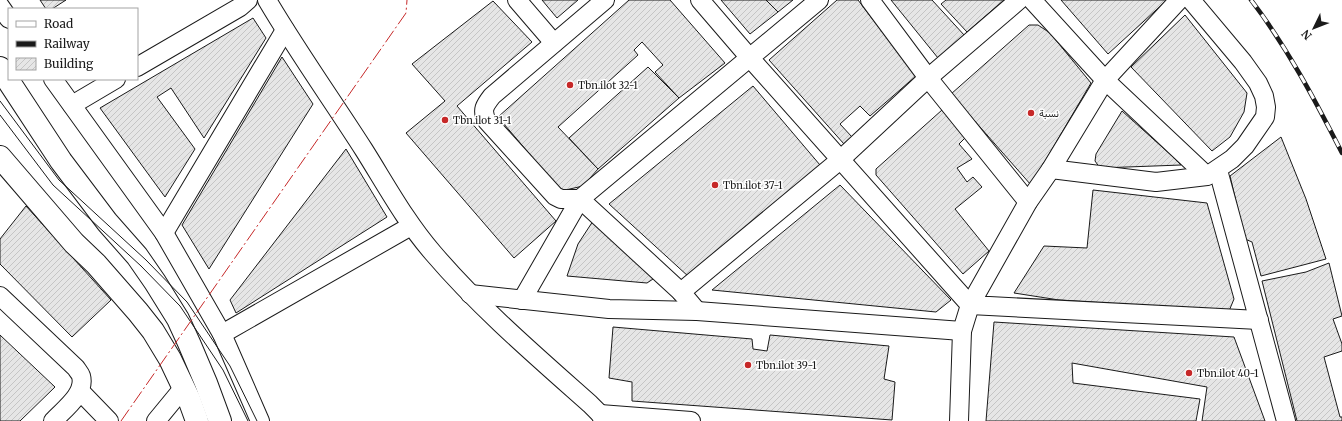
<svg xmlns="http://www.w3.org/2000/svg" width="1342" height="421" font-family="Merriweather,Vazirmatn,serif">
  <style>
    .building { fill: url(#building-hatch); stroke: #1a1a1a }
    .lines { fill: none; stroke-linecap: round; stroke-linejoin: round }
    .minor-casing { stroke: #1a1a1a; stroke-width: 20 }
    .primary-casing { stroke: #1a1a1a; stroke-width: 24 }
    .minor { stroke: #fff; stroke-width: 18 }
    .primary { stroke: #fff; stroke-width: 22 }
    .tram { stroke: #1a1a1a; stroke-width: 1 }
    .rail-casing { stroke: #1a1a1a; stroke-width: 4.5 }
    .rail { stroke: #fff; stroke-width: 3; stroke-dasharray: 9; stroke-linecap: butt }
    .power { stroke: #c62828; stroke-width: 1; stroke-dasharray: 14 3 2 3; stroke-linecap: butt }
    .poi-dot { fill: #c62828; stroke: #fff; stroke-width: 1.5 }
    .labels { text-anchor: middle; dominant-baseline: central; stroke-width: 3; stroke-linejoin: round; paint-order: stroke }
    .poi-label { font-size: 10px; fill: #1a1a1a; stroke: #fff; text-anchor: start }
  </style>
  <defs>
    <pattern id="building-hatch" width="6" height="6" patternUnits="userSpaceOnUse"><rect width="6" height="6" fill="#e6e6e6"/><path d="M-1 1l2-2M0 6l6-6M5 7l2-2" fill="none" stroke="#c5c5c5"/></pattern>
  </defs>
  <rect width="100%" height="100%" fill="#fff"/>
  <g class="building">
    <polygon points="40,0 66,0 52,9 46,9"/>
    <polygon points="542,0 578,0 557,18"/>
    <polygon points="629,0 670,0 725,63 679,98 655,72 663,65 642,42 634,50 638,55 558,127 598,169 583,186 561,191 498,117"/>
    <polygon points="721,0 766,0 778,12 750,34"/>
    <polygon points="766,0 793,0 778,12"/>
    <polygon points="837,0 858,0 916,76 870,116 860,106 840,124 852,137 844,144 769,60"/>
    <polygon points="891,0 932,0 965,36 938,58"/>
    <polygon points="946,0 1004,0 967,32 941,4"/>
    <polygon points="1061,0 1167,0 1108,54"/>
    <polygon points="493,1 532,42 457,106 556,221 514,258 406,133 445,101 412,64"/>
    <polygon points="1185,15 1247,93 1244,112 1230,137 1212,151 1131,67"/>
    <polygon points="253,18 266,38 204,138 171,88 157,97 195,149 165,197 100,108"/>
    <polygon points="1029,25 1038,25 1050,33 1091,83 1031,185 951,94"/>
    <polygon points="282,57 313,104 209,269 182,225"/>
    <polygon points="648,67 679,98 598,169 569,138"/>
    <polygon points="753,86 820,165 689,277 609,204"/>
    <polygon points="942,110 965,138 959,144 972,159 957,168 967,182 973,177 982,187 955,209 989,251 963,274 876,175 876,169"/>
    <polygon points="1122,111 1171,155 1181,165 1100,168 1095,161 1096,154"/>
    <polygon points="1281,137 1306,199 1326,259 1261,276 1252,242 1245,239 1230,176"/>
    <polygon points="346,149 387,217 236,313 230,300"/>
    <polygon points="840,185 951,300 936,312 712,290"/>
    <polygon points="1093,190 1207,203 1234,299 1229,311 1059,300 1014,293 1044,246 1087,248"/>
    <polygon points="26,206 111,300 72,337 0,264 0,239"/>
    <polygon points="593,221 656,277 647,283 567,276 578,244"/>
    <polygon points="1329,263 1342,316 1333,319 1342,344 1342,351 1324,357 1340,417 1342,417 1342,421 1297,421 1262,281 1306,272"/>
    <polygon points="994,322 1234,337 1265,421 1202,421 1207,387 1072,363 1073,383 1200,399 1196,421 986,421"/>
    <polygon points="613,327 752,339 753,349 767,351 770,335 889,346 884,379 895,382 892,420 632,401 632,382 609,378"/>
    <polygon points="0,335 55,387 20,421 0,421"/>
  </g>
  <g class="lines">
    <defs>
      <g id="minor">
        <path d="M267,0c30,51 65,100 97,150 22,35 42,72 69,103 47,55 103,103 157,151l10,10 4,7"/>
        <polyline points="517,0 554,43"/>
        <path d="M605,0l-113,96c-7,9 -11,14 -5,25l68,75 6,3h19l101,93 16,19"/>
        <polyline points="700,0 749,57 970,305 962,331 959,421"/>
        <polyline points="870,0 928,78 1028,202"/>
        <polyline points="1032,0 1105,80 1207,176"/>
        <polyline points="1179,0 1105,80 1051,169 1028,202 970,305 1259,320"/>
        <polyline points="0,6 9,19"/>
        <polyline points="137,67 240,7 248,0"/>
        <polyline points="53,79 164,233 222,334 260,421"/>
        <polyline points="72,105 116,79"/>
        <polyline points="1051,169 1156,182 1207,176 1232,159 1245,146 1265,117 1266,107 1264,96 1258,83 1243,62 1191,0"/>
        <polyline points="1218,170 1286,421"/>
        <polyline points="164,233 285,30"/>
        <polyline points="681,292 840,160 928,78 1019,0"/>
        <polyline points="470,294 609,309 697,311 962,331"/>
        <path d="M0,296l76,72c1,2 4,5 5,8 5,18 -18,34 -28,45"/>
        <polyline points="522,300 580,199 819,0"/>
        <polyline points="222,334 411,226"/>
        <polyline points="80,391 109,421"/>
        <polyline points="600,414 691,421"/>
        <polyline points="156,421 184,387"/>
      </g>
      <g id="primary">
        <polyline points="0,68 61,161 107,222 137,256 155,282 178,319 189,343 206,383 220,421"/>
        <polyline points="0,157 74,243 96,264 138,312 153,331 170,359 189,399 197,421"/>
      </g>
    </defs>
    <use href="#minor" class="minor-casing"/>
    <use href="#primary" class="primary-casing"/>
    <use href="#minor" class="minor"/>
    <use href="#primary" class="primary"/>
    <g class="tram">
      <polyline points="0,101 59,180 146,260 187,302 230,366 257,421"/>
      <polyline points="0,115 53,185 141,266 180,306 223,370 248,421"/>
    </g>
    <defs>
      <path id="rail" d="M1251,0c36,47 64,100 91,153"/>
    </defs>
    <use href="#rail" class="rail-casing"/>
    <use href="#rail" class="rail"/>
    <polyline class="power" points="121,421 406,13 407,0"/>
  </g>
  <g class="poi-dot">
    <circle cx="570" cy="85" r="4"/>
    <circle cx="1031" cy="113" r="4"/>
    <circle cx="445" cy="120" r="4"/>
    <circle cx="715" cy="185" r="4"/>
    <circle cx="748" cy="365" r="4"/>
    <circle cx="1189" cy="373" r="4"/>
  </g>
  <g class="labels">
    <g class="poi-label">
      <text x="578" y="85">Tbn.ilot 32-1</text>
      <text x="1039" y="113">نسبة</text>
      <text x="453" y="120">Tbn.ilot 31-1</text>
      <text x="723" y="185">Tbn.ilot 37-1</text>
      <text x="756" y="365">Tbn.ilot 39-1</text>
      <text x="1197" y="373">Tbn.ilot 40-1</text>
    </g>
  </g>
  <rect x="8" y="8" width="130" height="72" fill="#ffffff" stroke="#a3a3a3"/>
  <rect x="16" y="21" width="20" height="6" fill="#ffffff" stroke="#a3a3a3"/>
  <text x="44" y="28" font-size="12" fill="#1a1a1a">Road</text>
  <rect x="16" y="41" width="20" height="6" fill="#1a1a1a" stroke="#a3a3a3"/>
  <text x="44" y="48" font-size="12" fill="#1a1a1a">Railway</text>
  <rect x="16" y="58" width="20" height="12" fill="url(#building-hatch)" stroke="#a3a3a3"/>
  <text x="44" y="68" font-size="12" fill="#1a1a1a">Building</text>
  <g transform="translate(1314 28) rotate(227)" stroke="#ffffff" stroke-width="3" paint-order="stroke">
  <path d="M0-3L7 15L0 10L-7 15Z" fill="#1a1a1a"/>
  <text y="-6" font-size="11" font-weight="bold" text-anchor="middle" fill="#1a1a1a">N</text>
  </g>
</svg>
